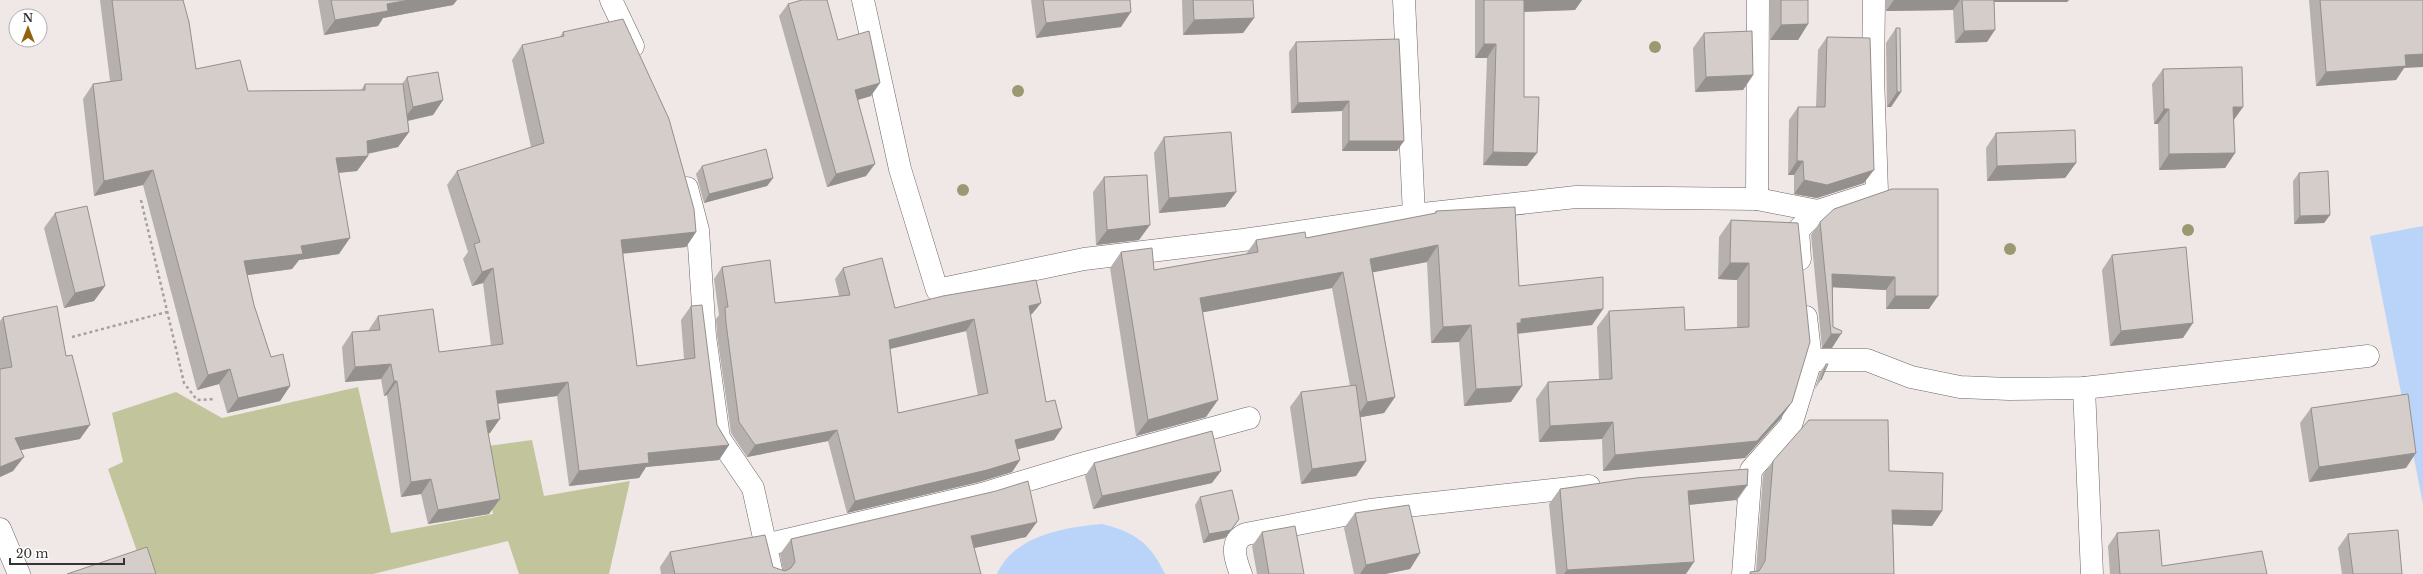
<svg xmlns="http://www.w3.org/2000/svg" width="2423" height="574" font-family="'Libre Baskerville',serif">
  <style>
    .green { fill: #c2c59b }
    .water { fill: #bad4f9 }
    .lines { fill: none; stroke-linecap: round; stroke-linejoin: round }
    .minor-casing { stroke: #6e6765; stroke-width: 23 }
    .path { stroke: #a6a09f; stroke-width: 2.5; stroke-dasharray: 3 3; stroke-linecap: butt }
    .minor { stroke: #fff; stroke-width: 22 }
    .tree { fill: #9b9972 }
    .wall { fill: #b6b0ae; fill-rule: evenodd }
    .shaded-wall { fill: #94908d }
    .building { fill: #d4cdca; stroke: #94908d; fill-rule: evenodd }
  </style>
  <rect width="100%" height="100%" fill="#f0e8e6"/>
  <polygon class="green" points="358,387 391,533 493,514 481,447 532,440 544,496 630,481 609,574 519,574 508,541 373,574 145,574 108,469 123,462 112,413 176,392 222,418"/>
  <g class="water">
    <polygon points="2423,226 2423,504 2370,236"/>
    <path d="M1102,524c33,8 48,19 63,50h-168c16,-38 68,-47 105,-50z"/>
  </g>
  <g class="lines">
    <defs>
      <g id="minor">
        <polyline points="611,0 633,46"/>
        <polyline points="863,0 900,169 937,290 1084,259 1243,240 1414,215 1576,197 1757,199 1818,211"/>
        <polyline points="1404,0 1414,215"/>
        <polyline points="687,188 698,230 705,336 719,438 753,488 772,574"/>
        <polyline points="1757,199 1758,0"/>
        <polyline points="1800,259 1798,230 1818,211 1877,192 1873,75 1874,0"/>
        <polyline points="1811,360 1867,360 1911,377 1960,387 2009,389 2084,388 2368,356"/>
        <polyline points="2084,388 2092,574"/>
        <polyline points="0,529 19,574"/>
        <polyline points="765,545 982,494 1081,464 1249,418"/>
        <path d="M1241,574c-6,-15 -12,-33 5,-40l124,-24 219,-24"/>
        <polyline points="1743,574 1751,470 1791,425 1811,360 1806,317"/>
      </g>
    </defs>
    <use href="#minor" class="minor-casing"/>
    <g class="path">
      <polyline points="141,200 184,383 197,400 215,399"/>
      <polyline points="72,337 167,312"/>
    </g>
    <use href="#minor" class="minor"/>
  </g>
  <g class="tree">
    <circle cx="1655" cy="47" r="6"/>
    <circle cx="1018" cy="91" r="6"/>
    <circle cx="963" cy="190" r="6"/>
    <circle cx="2188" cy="230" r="6"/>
    <circle cx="2010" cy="249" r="6"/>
  </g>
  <g class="wall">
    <polygon points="100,0 183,0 196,69 248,91 361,90 365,84 402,84 407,77 443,100 433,115 408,121 409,132 398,147 368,154 368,156 357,171 338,173 339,254 299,260 292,269 247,275 254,305 271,357 290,386 280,401 227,413 219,384 197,390 143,185 94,196 83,99 93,84 110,81"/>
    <polygon points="318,0 457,0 453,5 383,18 378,26 324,35"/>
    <polygon points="1031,0 1130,0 1121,27 1036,38"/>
    <polygon points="1182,0 1253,0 1254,18 1243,33 1183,35"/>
    <polygon points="1475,0 1582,0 1575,10 1524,12 1524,97 1527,166 1483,165 1487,58 1475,58"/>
    <polygon points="1770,0 1808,0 1808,24 1798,40 1770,40"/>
    <polygon points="1885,0 2069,0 2067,2 1994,2 1987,42 1955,43 1953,10 1886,11"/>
    <polygon points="2309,0 2423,0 2404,68 2396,80 2316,86"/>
    <polygon points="788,4 838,40 871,96 858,100 866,176 827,187 779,16"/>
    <polygon points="1896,28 1901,92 1891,107 1887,107 1886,43"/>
    <polygon points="563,32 696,232 686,247 623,253 637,366 684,359 681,320 691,306 717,425 729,445 719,460 646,467 639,478 569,486 557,396 498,404 490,433 488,434 489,514 428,524 421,494 401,497 387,395 384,396 381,379 345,382 342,347 352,332 368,331 378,316 439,352 491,346 483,283 472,286 463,259 468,252 447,185 457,171 531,147 512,60 522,45 560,37"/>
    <polygon points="1704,33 1753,75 1743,90 1695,92 1693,48"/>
    <polygon points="1827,37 1864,183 1817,198 1794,194 1794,175 1788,175 1789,120 1798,107 1816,107 1818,50"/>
    <polygon points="1296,42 1397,151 1342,151 1342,111 1291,113 1289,52"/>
    <polygon points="2163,69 2243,107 2234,120 2235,153 2225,168 2159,170 2158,124 2154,124 2152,84"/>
    <polygon points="1996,133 2076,163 2065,178 1987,181 1986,148"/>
    <polygon points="1164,137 1236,192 1225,207 1159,213 1154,153"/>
    <polygon points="702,166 773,178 767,186 704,203 696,174"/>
    <polygon points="2299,173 2330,215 2324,223 2294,224 2293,181"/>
    <polygon points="1104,177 1139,240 1096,245 1093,192"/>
    <polygon points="1892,189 1929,309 1886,309 1886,290 1833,287 1832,348 1822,348 1811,235 1820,222"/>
    <polygon points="1436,211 1519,286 1603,309 1592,325 1518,334 1511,402 1464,406 1459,342 1431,343 1427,262 1373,272 1395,397 1384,413 1360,417 1366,461 1356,476 1301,484 1290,407 1301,392 1350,386 1332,288 1203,312 1206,417 1136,436 1110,268 1121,252 1154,270 1246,254 1256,240 1306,238 1434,214"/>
    <polygon points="55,213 105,286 94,301 64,308 44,228"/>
    <polygon points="1731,220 1798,223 1792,402 1780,419 1745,458 1603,471 1602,439 1539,442 1536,399 1548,382 1599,379 1597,327 1609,311 1685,330 1737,328 1737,280 1718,279 1719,237"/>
    <polygon points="2112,255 2183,338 2110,346 2102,270"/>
    <path d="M722,267l53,36 64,-7 -4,-17 8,-11 52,40 137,6 -2,1 16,87 16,26 -8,12 -37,9 3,11 -8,12 -33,10 -132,31 -19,-72 -81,16 -16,-24 -14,-98 -1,-16 3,-4 -5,-36zM966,331l12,65 -80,17 -8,-64z"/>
    <polygon points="3,317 80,439 21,450 13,471 0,477 0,321"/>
    <polygon points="1826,364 1821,380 1815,389 1820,372"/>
    <polygon points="2311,408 2406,468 2309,482 2300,423"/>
    <polygon points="1773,461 1889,471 1942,511 1932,526 1893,524 1894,574 1749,574 1750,572 1756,571 1763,475"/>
    <polygon points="1094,463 1212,483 1093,509 1085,476"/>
    <polygon points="1748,469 1747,486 1736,502 1736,500 1689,505 1686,574 1556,574 1549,504 1560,489"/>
    <polygon points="1200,497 1239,519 1225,538 1203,543 1195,505"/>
    <polygon points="1355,513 1420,553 1410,569 1385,574 1354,574 1344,528"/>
    <polygon points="1262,532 1304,574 1257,574 1252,546"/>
    <polygon points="2117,533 2162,566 2267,574 2110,574 2108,546"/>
    <polygon points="2348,534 2402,574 2342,574 2338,548"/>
    <polygon points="1026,537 974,548 981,574 661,574 660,567 670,552 783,570 780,554 791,539"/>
  </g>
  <g class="shaded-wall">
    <polygon points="409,0 457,0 453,5 383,18 378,26 324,35 335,20 387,4"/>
    <polygon points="1523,0 1582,0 1575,10 1514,12"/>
    <polygon points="1894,0 1960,0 1953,10 1886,11"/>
    <polygon points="1986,0 2069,0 2067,2 1985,2"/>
    <polygon points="1131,12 1121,27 1036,38 1046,23"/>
    <polygon points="1254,18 1243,33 1183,35 1194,20"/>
    <polygon points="1808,24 1798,40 1770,40 1781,25"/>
    <polygon points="1995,30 1987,42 1955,43 1964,31"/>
    <polygon points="1484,44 1496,44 1487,58 1475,58"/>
    <polygon points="2423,54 2423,67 2404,68 2396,80 2316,86 2326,72 2405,55"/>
    <polygon points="1753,75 1743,90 1695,92 1706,77"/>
    <polygon points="880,83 871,96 846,103 855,90"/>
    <polygon points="1897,92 1901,92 1891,107 1887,107"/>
    <polygon points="443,100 433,115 402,122 413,107"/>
    <polygon points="1349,101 1342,111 1291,113 1298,103"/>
    <polygon points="2233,107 2243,107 2232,122"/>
    <polygon points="2164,109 2169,109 2158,124 2154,124"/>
    <polygon points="409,132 398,147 356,156 367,141"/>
    <polygon points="1349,141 1404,141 1397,151 1342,151"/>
    <polygon points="1493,152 1537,153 1527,166 1483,165"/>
    <polygon points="2235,153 2225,168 2159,170 2169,154"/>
    <polygon points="368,156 357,171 325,174 336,158"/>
    <polygon points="1797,161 1803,161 1794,175 1788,175"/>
    <polygon points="2076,163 2065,178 1987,181 1997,166"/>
    <polygon points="875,164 866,176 827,187 836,174"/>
    <polygon points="153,170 143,185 94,196 104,181"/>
    <polygon points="1874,170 1864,183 1817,198 1794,194 1804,180"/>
    <polygon points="773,178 767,186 704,203 709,194"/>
    <polygon points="1236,192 1225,207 1159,213 1169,198"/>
    <polygon points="2330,215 2324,223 2294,224 2300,216"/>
    <polygon points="1150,225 1139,240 1096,245 1107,230"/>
    <polygon points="696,232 686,247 611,255 621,240"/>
    <polygon points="350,238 339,254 299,260 292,269 233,277 244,261 301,246"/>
    <polygon points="1438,245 1427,262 1359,275 1370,259"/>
    <polygon points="1730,263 1749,263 1737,280 1718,279"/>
    <polygon points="493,268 483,283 472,286 482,272"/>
    <polygon points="1343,272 1332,288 1189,315 1200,298"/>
    <polygon points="1832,274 1895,277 1886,290 1827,287"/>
    <polygon points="105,286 94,301 64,308 75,293"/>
    <polygon points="1895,296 1938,296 1929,309 1886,309"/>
    <polygon points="1041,303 1032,314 1020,317 1029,306"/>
    <polygon points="1603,309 1592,325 1513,334 1506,340 1521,319"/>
    <polygon points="974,319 966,331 881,351 889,340"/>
    <polygon points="2193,323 2183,338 2110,346 2121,331"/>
    <polygon points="1471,325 1459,342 1431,343 1443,327"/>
    <polygon points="1831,334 1841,334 1832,348 1822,348"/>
    <polygon points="391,364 381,379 345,382 355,367"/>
    <polygon points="230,369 219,384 197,390 208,375"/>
    <polygon points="394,381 397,381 387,395 384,396"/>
    <polygon points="568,382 557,396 486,405 496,391"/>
    <polygon points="290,386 280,401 227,413 238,398"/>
    <polygon points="1522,386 1511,402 1464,406 1476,389"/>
    <polygon points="1395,397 1384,413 1356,418 1367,402"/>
    <polygon points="1218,400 1206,417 1136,436 1148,420"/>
    <polygon points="1792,402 1780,419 1745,458 1603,471 1615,455"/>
    <polygon points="500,419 490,433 476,435 486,421"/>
    <polygon points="1613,422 1602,439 1539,442 1550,426"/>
    <polygon points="90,425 80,439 5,453 15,438"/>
    <polygon points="1062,428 1054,440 1007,452 1015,440"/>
    <polygon points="837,430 828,441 747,457 755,445"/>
    <polygon points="729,445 719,460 646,467 639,478 569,486 579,471 648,453"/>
    <polygon points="2416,453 2406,468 2309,482 2319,467"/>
    <polygon points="24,457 13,471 0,477 0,467"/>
    <polygon points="1020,460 1012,472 979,482 847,513 855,501"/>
    <polygon points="1366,461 1356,476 1301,484 1312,469"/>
    <polygon points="1221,471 1212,483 1093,509 1102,496"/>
    <polygon points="431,479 421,494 401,497 411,482"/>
    <polygon points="1747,485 1736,500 1677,506 1688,491"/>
    <polygon points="500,499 489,514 428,524 438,510"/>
    <polygon points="1892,510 1942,511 1932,526 1882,524"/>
    <polygon points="1239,519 1225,538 1203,543 1209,534"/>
    <polygon points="1037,522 1026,537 960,551 971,536"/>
    <polygon points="1420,553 1410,569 1385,574 1360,574 1366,565"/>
    <polygon points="1694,562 1686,574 1564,574 1567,570"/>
  </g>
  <g class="building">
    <polygon points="112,0 183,0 189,22 196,69 240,60 248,91 365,90 365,84 403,84 409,132 367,141 368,156 336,158 350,238 301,246 303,254 244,261 254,305 271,357 283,354 290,386 238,398 230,369 208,375 153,170 104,181 93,84 122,80"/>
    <polygon points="331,0 409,0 387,4 388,11 335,20"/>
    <polygon points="802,0 827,0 838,40 869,31 880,83 855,90 875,164 836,174 788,4"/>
    <polygon points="1043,0 1130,0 1131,12 1046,23"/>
    <polygon points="1193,0 1253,0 1254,18 1194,20"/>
    <polygon points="1484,0 1524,0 1524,97 1539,97 1537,153 1493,152 1496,44 1484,44"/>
    <polygon points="1781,0 1808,0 1808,24 1781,25"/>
    <polygon points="1962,0 1994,0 1995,30 1964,31"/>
    <polygon points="2320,0 2423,0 2423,54 2405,55 2406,66 2326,72"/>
    <polygon points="623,19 669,119 694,209 696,232 621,240 637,366 695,358 691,306 702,305 717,425 729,445 648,453 649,463 579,471 568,382 496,391 500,419 486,421 500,499 438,510 431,479 411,482 397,381 394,381 391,364 355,367 352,332 380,330 378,316 433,309 439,352 503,344 493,268 482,272 474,244 480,242 457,171 544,143 522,45 564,36 563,32"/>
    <polygon points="1896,28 1900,28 1901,92 1897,92"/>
    <polygon points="1752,31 1753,75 1706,77 1704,33"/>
    <polygon points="1827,37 1870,38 1874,170 1827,185 1804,180 1803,161 1797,161 1798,107 1825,107"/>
    <polygon points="1399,39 1404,141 1349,141 1349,101 1298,103 1296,42"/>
    <polygon points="2242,67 2243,107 2233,107 2235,153 2169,154 2169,109 2164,109 2163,69"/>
    <polygon points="438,72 443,100 413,107 407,77"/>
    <polygon points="2075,130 2076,163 1997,166 1996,133"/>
    <polygon points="1231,132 1236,192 1169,198 1164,137"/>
    <polygon points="766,149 773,178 709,194 702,166"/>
    <polygon points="2328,171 2330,215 2300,216 2299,173"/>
    <polygon points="1147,175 1150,225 1107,230 1104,177"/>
    <polygon points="1892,189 1938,189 1938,296 1895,296 1895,277 1832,274 1833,327 1842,331 1841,334 1831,334 1820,222 1834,209"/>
    <polygon points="87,206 105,286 75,293 55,213"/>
    <polygon points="1515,207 1519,286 1603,277 1603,309 1521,319 1521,323 1517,323 1522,386 1476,389 1471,325 1443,327 1438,245 1370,259 1395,397 1367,402 1343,272 1200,298 1218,400 1148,420 1121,252 1152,248 1154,270 1258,252 1256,240 1305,232 1306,238 1436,213 1436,211"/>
    <polygon points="1731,220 1798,223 1810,342 1792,402 1757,441 1615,455 1613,422 1550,426 1548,382 1612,379 1609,311 1684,307 1685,330 1749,327 1749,263 1730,263"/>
    <polygon points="2186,247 2193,323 2121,331 2112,255"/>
    <path d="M882,258l13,50 48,-12 93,-16 5,23 -12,3 17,96 9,-2 7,28 -47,12 5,20 -33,10 -132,31 -18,-71 -82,15 -16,-23 -13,-99 -1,-16h3l-6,-40 48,-7 5,43 75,-8 -7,-27zM974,319l14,74 -90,20 -9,-73z"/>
    <polygon points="57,306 66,356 72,355 90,425 15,438 24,457 0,467 0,369 12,367 3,317"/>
    <polygon points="1826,364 1828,364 1821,380"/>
    <polygon points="1356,385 1366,461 1312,469 1301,392"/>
    <polygon points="2408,394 2416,453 2319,467 2311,408"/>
    <polygon points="1809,420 1888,420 1889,471 1943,473 1942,511 1892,510 1894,574 1751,574 1750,572 1759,571 1765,561 1773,461"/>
    <polygon points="1212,431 1221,471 1102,496 1094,463"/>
    <polygon points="1748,469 1747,486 1747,485 1688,491 1694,562 1567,570 1560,489 1636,478"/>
    <polygon points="1028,481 1037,522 971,536 981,574 675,574 670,552 765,535 773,567 785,571 791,568 795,562 791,539 996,491"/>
    <polygon points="1232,490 1239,519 1231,530 1209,534 1200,497"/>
    <polygon points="1409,505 1420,553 1366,565 1355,513"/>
    <polygon points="1295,526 1304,574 1269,574 1262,532"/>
    <polygon points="2159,530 2162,566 2262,551 2267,574 2120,574 2117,533"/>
    <polygon points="2398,530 2402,574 2353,574 2348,534"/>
    <polygon points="147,547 156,574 67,574"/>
  </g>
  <g transform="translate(28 28)"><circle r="19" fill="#ffffff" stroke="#afadad"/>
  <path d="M0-3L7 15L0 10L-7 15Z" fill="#91630f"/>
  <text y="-6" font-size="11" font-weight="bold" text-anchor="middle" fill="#363332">N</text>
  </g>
  <path d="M10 558v6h114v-6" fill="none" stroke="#363332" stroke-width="2"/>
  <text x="16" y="558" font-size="12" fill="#363332" stroke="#ffffff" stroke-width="3" paint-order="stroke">20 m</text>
</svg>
